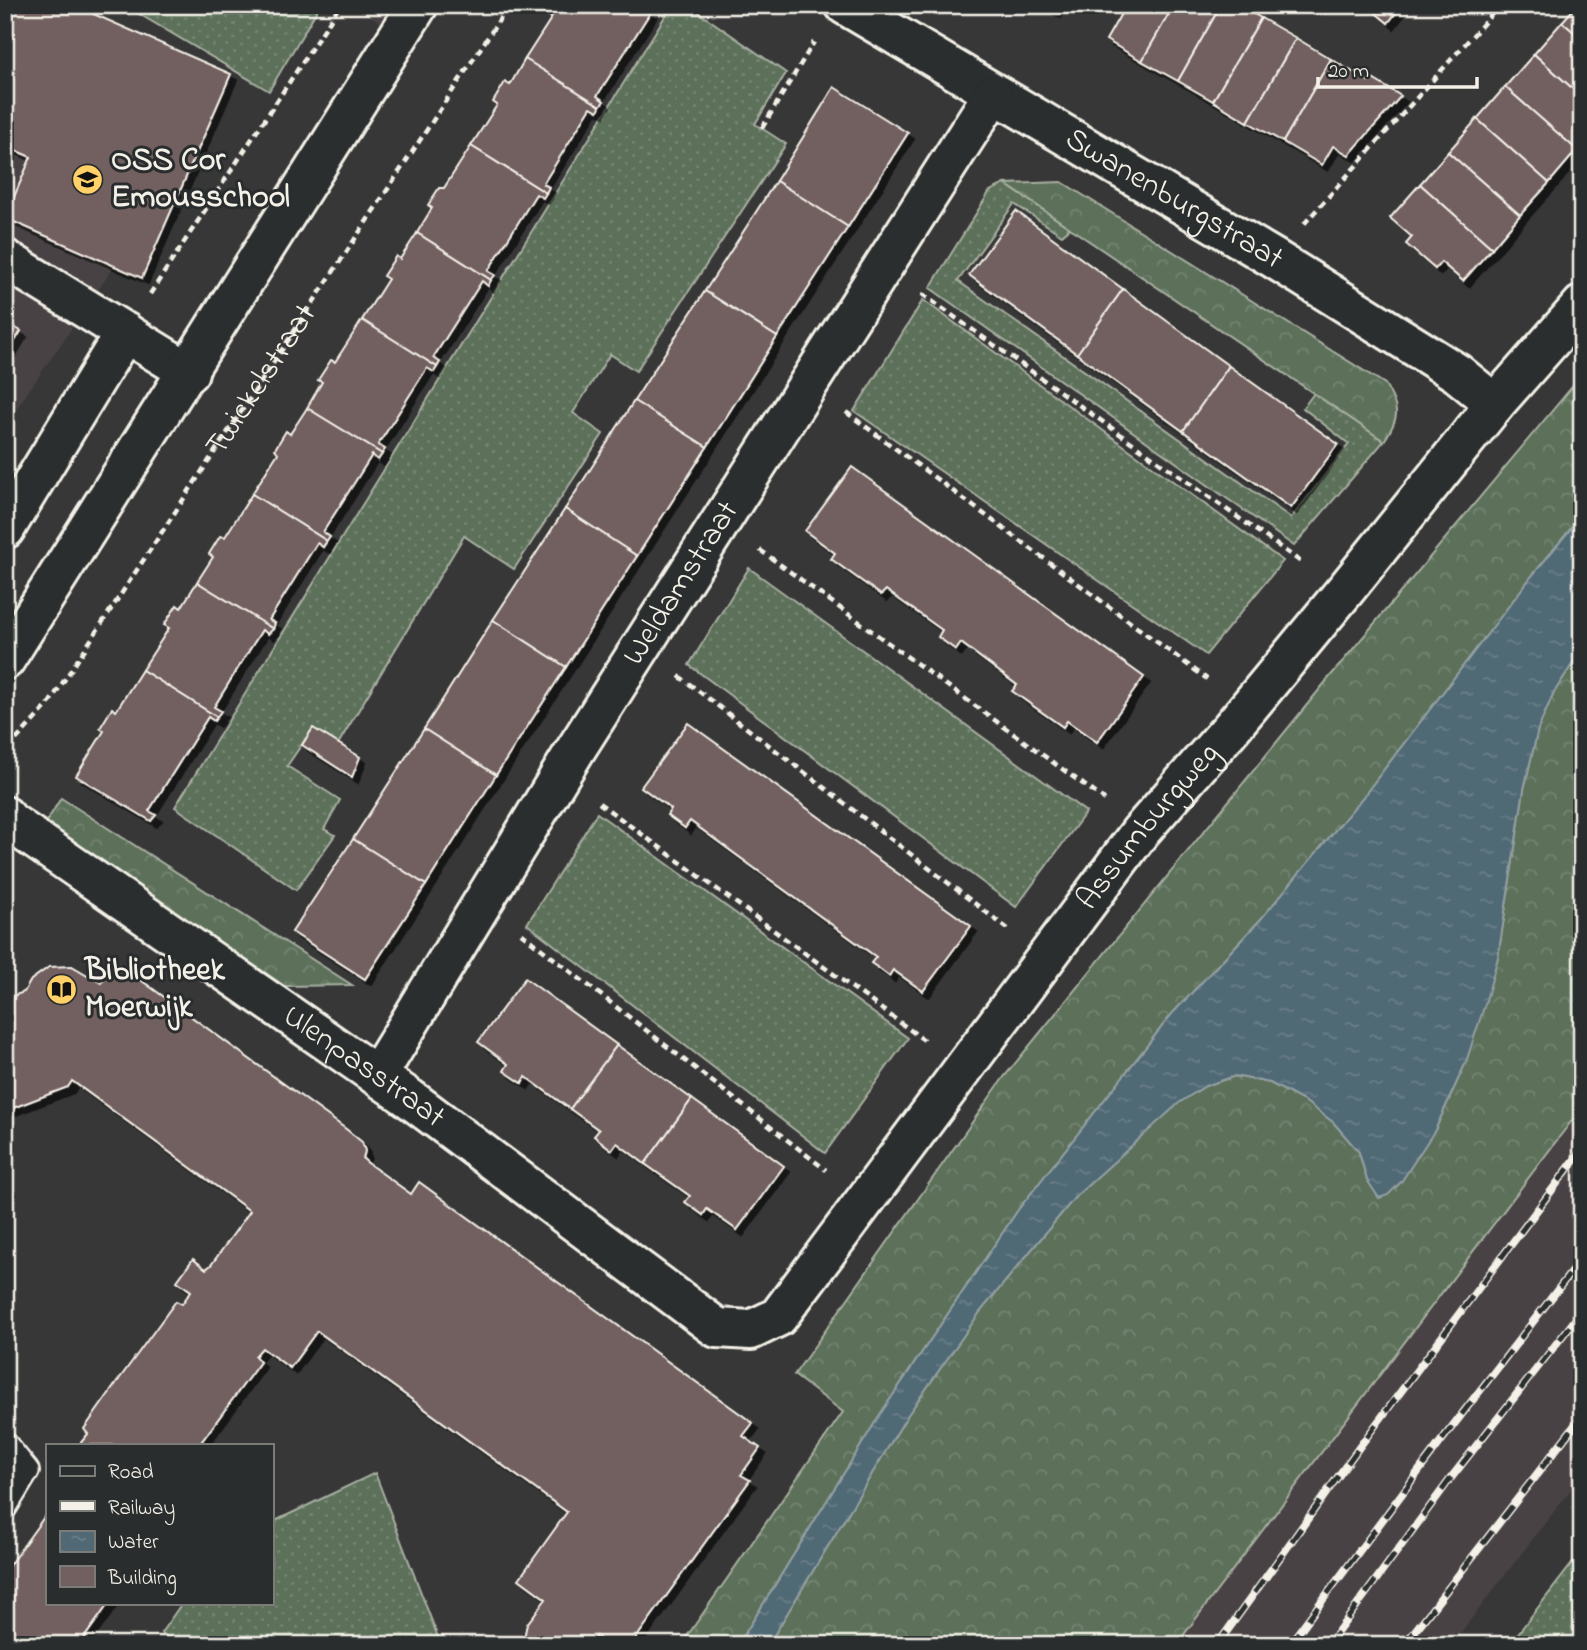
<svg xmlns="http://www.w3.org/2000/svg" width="1587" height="1650" font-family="'Indie Flower',sans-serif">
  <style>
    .built { fill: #494344 }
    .grass { fill: url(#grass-dots); stroke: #a8b0a1; stroke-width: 2 }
    .forest { fill: url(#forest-crowns); stroke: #a8b0a1; stroke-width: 2 }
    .water { fill: url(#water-ripples); stroke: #929fa3; stroke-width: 2 }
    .building { fill: #725f5f; stroke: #f4f1e8; stroke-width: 2; filter: url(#shadow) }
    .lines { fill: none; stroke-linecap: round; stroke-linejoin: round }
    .lane-casing { stroke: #f4f1e8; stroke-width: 28 }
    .street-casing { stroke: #f4f1e8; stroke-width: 44 }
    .path { stroke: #f4f1e8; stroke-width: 4.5; stroke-dasharray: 7 5; stroke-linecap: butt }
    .lane { stroke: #2a2d2e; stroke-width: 23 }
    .street { stroke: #2a2d2e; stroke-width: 38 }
    .rail-casing { stroke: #f4f1e8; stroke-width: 8 }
    .rail { stroke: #2a2d2e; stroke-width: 5; stroke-dasharray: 16; stroke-linecap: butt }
    .labels { text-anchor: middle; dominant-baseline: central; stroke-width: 6; stroke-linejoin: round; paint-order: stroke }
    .poi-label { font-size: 32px; font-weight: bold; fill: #f4f1e8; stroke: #2a2d2e; text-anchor: start }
    .street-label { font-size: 32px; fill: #f4f1e8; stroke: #2a2d2e }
  </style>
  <defs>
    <pattern id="grass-dots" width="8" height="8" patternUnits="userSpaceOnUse" patternTransform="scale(1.75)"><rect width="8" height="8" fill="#5c705a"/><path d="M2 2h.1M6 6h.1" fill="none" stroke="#748572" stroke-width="1.8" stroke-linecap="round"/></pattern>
    <pattern id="forest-crowns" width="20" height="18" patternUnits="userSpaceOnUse" patternTransform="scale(1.75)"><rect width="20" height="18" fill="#5c705a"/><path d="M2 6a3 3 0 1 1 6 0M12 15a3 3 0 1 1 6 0" fill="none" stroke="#748572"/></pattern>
    <pattern id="water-ripples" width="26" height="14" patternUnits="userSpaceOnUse" patternTransform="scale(1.75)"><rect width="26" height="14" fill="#506975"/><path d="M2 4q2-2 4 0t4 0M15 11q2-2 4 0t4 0" fill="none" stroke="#6a7f89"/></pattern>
    <filter id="shadow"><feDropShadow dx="6" dy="6" stdDeviation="0" flood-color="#0009"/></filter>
  </defs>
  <rect width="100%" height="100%" fill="#383738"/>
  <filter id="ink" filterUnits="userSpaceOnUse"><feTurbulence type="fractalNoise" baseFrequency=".0143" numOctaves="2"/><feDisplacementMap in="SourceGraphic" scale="14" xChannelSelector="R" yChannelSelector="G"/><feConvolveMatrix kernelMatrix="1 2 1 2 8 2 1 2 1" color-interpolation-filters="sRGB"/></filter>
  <g filter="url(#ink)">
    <g class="built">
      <polygon points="352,5 419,5 400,34"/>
      <polygon points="5,9 136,235 5,425"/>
      <polygon points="1582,1107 1582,1475 1451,1645 1176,1645"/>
    </g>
    <g class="grass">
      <polygon points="124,5 320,5 269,91"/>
      <polygon points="672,5 688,5 786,73 755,124 786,144 636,371 610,354 573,413 603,434 514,569 464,536 338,744 313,728 287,766 340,800 324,829 335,835 296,890 175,807"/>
      <polygon points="1005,184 1070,228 1062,235 1014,204 958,281 1291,518 1349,444 1303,408 1314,393 1384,441 1294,546 930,288 990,191"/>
      <polygon points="923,300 1283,561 1206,655 854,411"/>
      <polygon points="749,568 1086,812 1016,907 689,665"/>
      <polygon points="597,813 908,1038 825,1153 527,924"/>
      <polygon points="375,1473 441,1645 180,1645 161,1633 182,1603 271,1603 271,1523"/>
      <polygon points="1582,1551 1582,1645 1509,1645"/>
    </g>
    <g class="forest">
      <path d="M1062,182l323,202c15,25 15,33 -1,57l-379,-257z"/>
      <polygon points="1582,375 1582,515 1531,577 1363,797 1261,919 1172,1014 1018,1210 881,1413 738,1645 681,1645 843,1412 794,1375 1004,1077 1328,679"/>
      <polygon points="1582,649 1582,1107 1176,1645 768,1645 907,1416 980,1312 1076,1196 1178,1103 1205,1086 1235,1076 1270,1083 1306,1102 1333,1122 1359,1152 1367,1180 1435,1130 1466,1062 1498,957 1524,789 1538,729 1553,694"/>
      <polygon points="61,798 352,985 284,986 44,826"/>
    </g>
    <polygon class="water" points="1582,515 1582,649 1553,694 1538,729 1524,789 1498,957 1485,1004 1466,1062 1435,1130 1401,1182 1388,1195 1379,1198 1367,1180 1359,1152 1333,1122 1306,1102 1270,1083 1235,1076 1205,1086 1179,1103 1076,1196 980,1312 907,1416 768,1645 738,1645 881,1413 1018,1210 1172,1014 1261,919 1363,797 1531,577"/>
    <g class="building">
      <polygon points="5,5 73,5 231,74 142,278 5,218 31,157 5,146"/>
      <polygon points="553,5 655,5 597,96 604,101 600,106 525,59 552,17 547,15"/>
      <polygon points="1042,5 1059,5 1055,12"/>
      <polygon points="1126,5 1174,5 1142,61 1106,40"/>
      <polygon points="1174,5 1221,5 1178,81 1142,61"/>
      <polygon points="1221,5 1238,5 1261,18 1213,101 1178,81"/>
      <polygon points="1366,5 1402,5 1388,23"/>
      <polygon points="1577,5 1582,5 1582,39 1562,22"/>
      <polygon points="1261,18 1296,38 1248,122 1213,101"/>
      <polygon points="1562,22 1582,39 1582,97 1534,54"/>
      <polygon points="1296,38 1331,59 1283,142 1248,122"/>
      <polygon points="1534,54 1582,97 1582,145 1577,150 1505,87"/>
      <polygon points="525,59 600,106 598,111 591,107 543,184 549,187 546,193 471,146 497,105 493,102 505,82 510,85"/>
      <polygon points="1331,59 1370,82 1371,78 1401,96 1349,155 1333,146 1322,165 1283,142"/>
      <polygon points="834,87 908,133 848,227 776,181"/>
      <polygon points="1505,87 1577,150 1549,183 1477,119"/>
      <polygon points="1477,119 1549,183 1520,215 1448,152"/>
      <polygon points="471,146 546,193 543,198 536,194 488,271 495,275 491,280 417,233 432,208 428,205 439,188 444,188"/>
      <polygon points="1448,152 1520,215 1492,248 1420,184"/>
      <polygon points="776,181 848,227 777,337 705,291"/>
      <polygon points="1420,184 1492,248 1463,281 1441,262 1435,269 1406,244 1412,237 1390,218"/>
      <polygon points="1016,211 1123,289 1077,354 969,275"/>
      <polygon points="417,233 491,280 488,286 482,281 433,358 440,362 437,367 362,320 388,279 383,276 396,256 400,259"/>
      <polygon points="1123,289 1229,366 1183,431 1077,354"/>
      <polygon points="705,291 777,337 707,447 634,401"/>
      <polygon points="362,320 437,367 434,372 427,368 378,445 385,449 382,454 307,408 322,382 318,380 331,360 335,362"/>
      <polygon points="5,322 21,331 5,357"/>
      <polygon points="1229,366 1338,444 1291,508 1183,431"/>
      <polygon points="634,401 707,447 637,556 565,509"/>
      <polygon points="307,408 382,454 378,460 372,455 323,532 330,537 327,541 252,494 278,453 275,449 286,431 290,434"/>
      <polygon points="852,467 1144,677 1097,742 1067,721 1063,727 1012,691 1017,685 961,643 956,650 938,637 942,630 886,590 881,595 831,559 835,553 805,531"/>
      <polygon points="252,494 327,541 323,547 317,543 269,620 275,623 273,629 197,582 213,557 209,554 220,536 225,537"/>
      <polygon points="565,509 637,556 566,667 493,620"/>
      <polygon points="197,582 273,629 268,634 262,630 230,681 214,707 221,711 217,717 142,670 169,628 164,625 177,605 181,608"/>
      <polygon points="493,620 566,667 496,775 424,729"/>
      <polygon points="142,670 217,717 214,721 208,717 149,811 156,815 151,821 76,776 104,731 100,728 111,710 112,708 116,711"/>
      <polygon points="688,723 971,926 923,991 893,970 889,976 881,970 871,963 876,957 690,821 685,828 667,815 671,809 641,787"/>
      <polygon points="313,728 360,757 352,777 302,745"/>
      <polygon points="424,729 496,775 426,885 353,839"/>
      <polygon points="353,839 426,885 365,979 292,932"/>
      <polygon points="116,962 346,1129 362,1142 365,1151 363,1159 369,1164 411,1194 419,1182 753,1423 743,1436 760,1448 741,1475 750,1480 631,1645 609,1645 596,1636 589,1645 526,1645 525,1633 527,1624 546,1599 519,1579 567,1512 317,1331 290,1368 262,1348 255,1356 260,1362 199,1445 79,1445 88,1434 84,1429 120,1378 176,1301 182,1304 191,1291 177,1281 193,1259 206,1269 211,1265 250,1211 72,1081 68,1087 5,1111 5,999 24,992 31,980 49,967 72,966 101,983"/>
      <polygon points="525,978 617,1045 570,1109 526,1077 522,1083 504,1071 508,1064 478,1042"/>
      <polygon points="617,1045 692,1099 645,1164 617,1143 612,1150 594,1136 599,1130 570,1109"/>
      <polygon points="692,1099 784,1166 737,1230 707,1209 703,1215 685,1202 690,1196 645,1164"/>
      <polygon points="47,1513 47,1603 109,1603 79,1645 5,1645 5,1571"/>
    </g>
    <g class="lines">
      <defs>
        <polyline id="lane" points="5,1444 27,1471 5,1507"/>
        <g id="street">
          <path id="s2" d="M845,5l428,253 184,115 38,31"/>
          <polyline points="5,259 189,372"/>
          <polyline points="5,529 125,332"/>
          <polyline points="5,660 418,5"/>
          <path id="s3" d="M5,816l5,6 399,276 308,230 34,2 27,-13 362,-485 92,-105 115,-139 148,-184 87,-99"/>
          <path id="s4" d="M377,1076l199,-327 417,-655"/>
        </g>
      </defs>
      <use href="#lane" class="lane-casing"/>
      <use href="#street" class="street-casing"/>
      <g class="path">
        <polyline points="762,128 814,42"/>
        <polyline points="1304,224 1500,5"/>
        <polyline points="150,294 340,5"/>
        <polyline points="922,294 1301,562"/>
        <polyline points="846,412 1207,679"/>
        <polyline points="760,550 1105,800"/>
        <polyline points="679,676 1008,929"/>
        <path id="s1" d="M5,744l10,-3 33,-36 461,-700"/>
        <polyline points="599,803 924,1040"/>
        <polyline points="521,933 826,1170"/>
      </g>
      <use href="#lane" class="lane"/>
      <use href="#street" class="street"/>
      <defs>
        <g id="rail">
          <polyline points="1217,1645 1360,1446 1582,1150"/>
          <polyline points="1289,1645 1445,1436 1582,1258"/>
          <polyline points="1328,1645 1451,1478 1582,1311"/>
          <polyline points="1404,1645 1582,1416"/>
        </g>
      </defs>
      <use href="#rail" class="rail-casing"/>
      <use href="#rail" class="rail"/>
    </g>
  </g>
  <defs>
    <symbol id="school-disc" viewBox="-11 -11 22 22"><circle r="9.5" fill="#ffd166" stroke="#2a2d2e"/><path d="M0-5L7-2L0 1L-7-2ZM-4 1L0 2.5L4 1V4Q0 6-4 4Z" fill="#111"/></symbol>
    <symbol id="library-disc" viewBox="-11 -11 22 22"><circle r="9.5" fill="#ffd166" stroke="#2a2d2e"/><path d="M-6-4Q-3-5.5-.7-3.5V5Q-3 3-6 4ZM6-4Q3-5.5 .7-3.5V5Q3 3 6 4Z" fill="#111"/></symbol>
  </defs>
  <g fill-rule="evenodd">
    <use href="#school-disc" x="70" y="162" width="35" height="35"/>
    <use href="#library-disc" x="44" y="972" width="35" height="35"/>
  </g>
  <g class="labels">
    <g class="poi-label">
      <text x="111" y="161">OSS Cor<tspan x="111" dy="37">Emousschool</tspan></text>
      <text x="85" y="971">Bibliotheek<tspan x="85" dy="37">Moerwijk</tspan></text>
    </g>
    <g class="street-label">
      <text stroke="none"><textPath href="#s2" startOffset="382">Swanenburgstraat</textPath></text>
      <text stroke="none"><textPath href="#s1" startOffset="448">Twickelstraat</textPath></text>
      <text stroke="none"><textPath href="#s4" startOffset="579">Weldamstraat</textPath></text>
      <text stroke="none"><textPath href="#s3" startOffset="1556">Assumburgweg</textPath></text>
      <text stroke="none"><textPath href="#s3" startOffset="438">Ulenpasstraat</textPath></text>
    </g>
  </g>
  <rect width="1587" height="1650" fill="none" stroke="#2a2d2e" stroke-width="28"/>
  <rect x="14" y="14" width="1559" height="1622" fill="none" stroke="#f4f1e8" stroke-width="2.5" filter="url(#ink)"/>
  <rect x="46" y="1444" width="228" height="161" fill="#2a2d2e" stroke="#7b7b78" stroke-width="2"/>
  <rect x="60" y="1466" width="35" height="10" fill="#2a2d2e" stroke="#7b7b78" stroke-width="2"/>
  <text x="108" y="1478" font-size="21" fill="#f4f1e8">Road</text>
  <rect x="60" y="1501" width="35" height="10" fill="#f4f1e8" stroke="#7b7b78" stroke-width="2"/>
  <text x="108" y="1514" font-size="21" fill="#f4f1e8">Railway</text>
  <rect x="60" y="1531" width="35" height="21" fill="url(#water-ripples)" stroke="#7b7b78" stroke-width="2"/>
  <text x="108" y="1548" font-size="21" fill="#f4f1e8">Water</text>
  <rect x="60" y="1566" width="35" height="21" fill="#725f5f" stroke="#7b7b78" stroke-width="2"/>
  <text x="108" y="1584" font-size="21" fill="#f4f1e8">Building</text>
  <path d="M1318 77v10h159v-10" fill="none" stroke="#f4f1e8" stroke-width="3.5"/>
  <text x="1328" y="77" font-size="21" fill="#f4f1e8" stroke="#2a2d2e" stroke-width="5" paint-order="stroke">20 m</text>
</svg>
